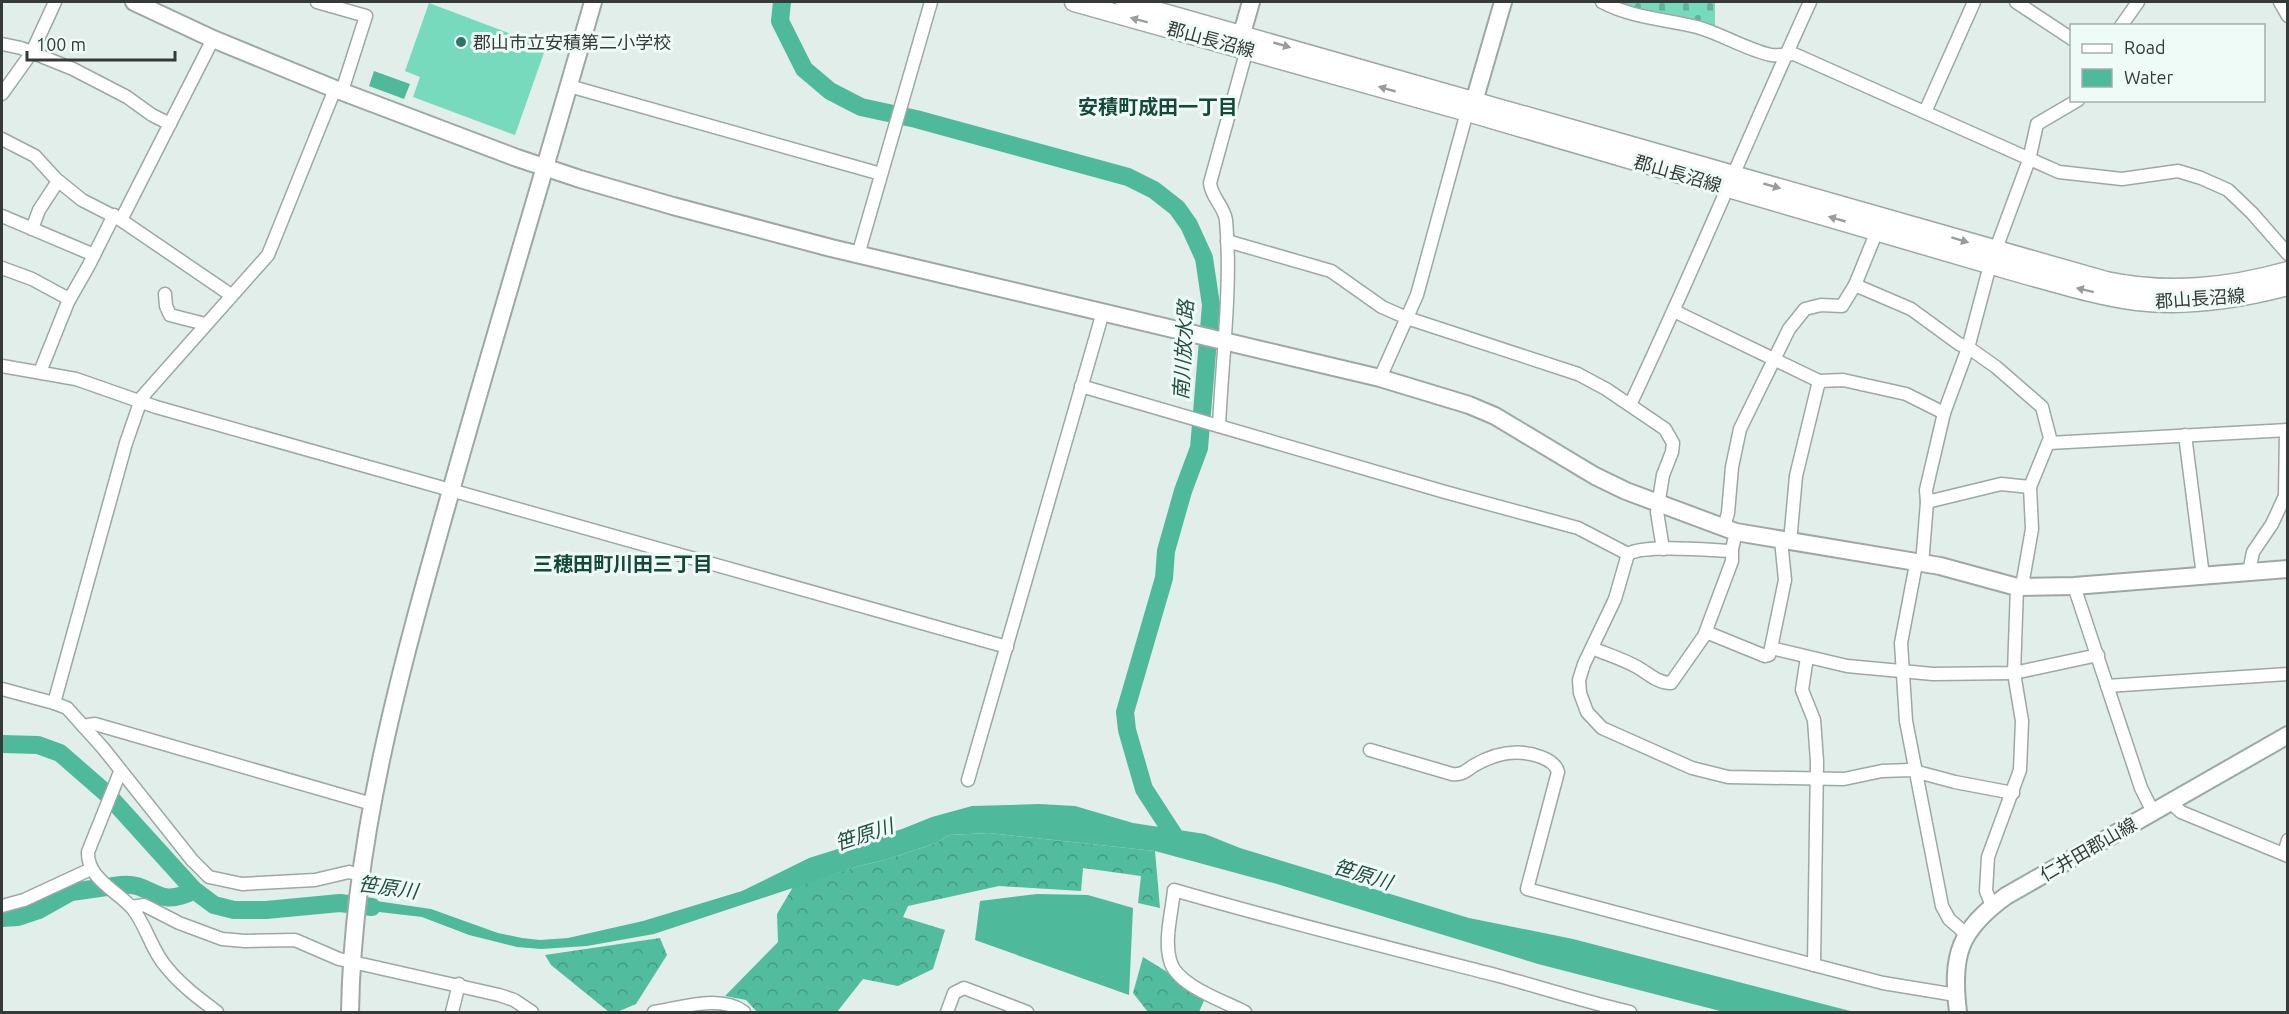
<svg xmlns="http://www.w3.org/2000/svg" width="2289" height="1014" font-family="Ubuntu,'Noto Sans JP',sans-serif">
  <style>
    .forest { fill: url(#forest-crowns) }
    .cemetery { fill: url(#cemetery-stones) }
    .pitch { fill: #77dabc }
    .water { fill: #4fb99c }
    .lines { fill: none; stroke-linecap: round; stroke-linejoin: round }
    .river { stroke: #4fb99c; stroke-width: 18 }
    .street-casing { stroke: #9da8a4; stroke-width: 15 }
    .secondary-casing { stroke: #9da8a4; stroke-width: 20 }
    .primary-casing { stroke: #9da8a4; stroke-width: 21 }
    .street { stroke: #fff; stroke-width: 12 }
    .secondary { stroke: #fff; stroke-width: 16 }
    .primary { stroke: #fff; stroke-width: 18 }
    .oneway { fill: #9a9c9c }
    .poi-dot { fill: #327260; stroke: #effbf7; stroke-width: 2 }
    .labels { text-anchor: middle; dominant-baseline: central; stroke-width: 6; stroke-linejoin: round; paint-order: stroke }
    .street-label { font-size: 18px; fill: #353a38; stroke: #effbf7 }
    .poi-label { font-size: 18px; fill: #353a38; stroke: #effbf7; text-anchor: start }
    .neighbourhood-label { font-size: 20px; font-weight: bold; fill: #14483b; stroke: #effbf7 }
    .water-label { font-size: 20px; font-style: italic; fill: #235043; stroke: #effbf7 }
  </style>
  <defs>
    <pattern id="forest-crowns" width="20" height="18" patternUnits="userSpaceOnUse" patternTransform="scale(1.5)"><rect width="20" height="18" fill="#52bc9f"/><path d="M2 6a3 3 0 1 1 6 0M12 15a3 3 0 1 1 6 0" fill="none" stroke="#459a83"/></pattern>
    <pattern id="cemetery-stones" width="16" height="16" patternUnits="userSpaceOnUse" patternTransform="scale(1.5)"><rect width="16" height="16" fill="#77dabc"/><path d="M2 7V4a2 2 0 0 1 4 0v3zM10 15v-3a2 2 0 0 1 4 0v3z" fill="#62b29a"/></pattern>
  </defs>
  <rect width="100%" height="100%" fill="#e2eeea"/>
  <g class="forest">
    <polygon points="989,833 1155,851 1160,908 1138,903 1141,876 1083,868 1081,891 999,886 908,906 903,917 945,930 933,969 898,986 863,979 837,1012 757,1012 746,1000 725,996 778,942 777,914 793,887 859,866 885,860 936,843 949,835"/>
    <polygon points="660,938 667,955 636,1004 617,1012 609,1012 551,965 545,955"/>
    <polygon points="1143,957 1206,996 1199,1012 1148,1012 1133,993"/>
  </g>
  <polygon class="cemetery" points="1615,2 1715,2 1715,32 1644,14"/>
  <polygon class="pitch" points="429,3 546,47 515,135 413,97 420,77 405,71"/>
  <g class="water">
    <polygon points="374,71 410,84 404,99 369,86"/>
    <polygon points="1039,804 1075,806 1133,823 1205,834 1240,848 1469,918 1573,939 1854,1012 1724,1012 1538,964 1277,884 1155,851 989,833 949,835 936,843 885,860 859,866 654,934 587,946 541,949 517,947 469,935 422,917 362,910 363,899 431,909 498,933 522,938 540,940 568,938 643,921 742,891 809,858 902,829 932,817 972,806"/>
    <polygon points="1037,894 1088,895 1133,908 1129,995 975,940 980,901"/>
  </g>
  <g class="lines">
    <g class="river">
      <polyline points="782,2 780,21 804,69 830,91 861,107 916,119 1128,177 1154,190 1177,208 1189,225 1204,258 1211,305 1199,448 1183,491 1166,551 1164,578 1125,712 1127,730 1144,789 1181,846"/>
      <polyline points="2,744 38,745 60,753 107,794 194,890 214,905 234,910 266,910 340,903 372,907"/>
      <path d="M2,918l16,-1 21,-7 32,-18 50,-7c31,-4 35,26 73,5"/>
    </g>
    <defs>
      <g id="street">
        <polyline points="317,2 366,16 342,91"/>
        <path d="M1602,2c30,16 63,17 95,25 25,7 48,22 74,28 8,1 15,-1 23,-1l265,118 63,7 56,-8 23,7 27,12 24,23 36,41"/>
        <polyline points="2016,2 2072,39"/>
        <polyline points="2280,2 2288,16"/>
        <polyline points="2121,26 2138,2"/>
        <polyline points="2,44 21,48 73,69 127,97 152,115 170,124"/>
        <polyline points="569,86 881,174"/>
        <polyline points="335,89 268,255 142,397 126,443 54,703 67,708 103,748 192,860 209,877 242,884 315,880 349,872 360,875"/>
        <polyline points="2,94 32,52 55,2"/>
        <polyline points="1925,112 1974,2"/>
        <polyline points="2,139 35,156 56,179 82,200 121,220 231,295"/>
        <polyline points="2,216 94,255"/>
        <polyline points="121,220 213,39"/>
        <polyline points="32,229 39,210 58,181"/>
        <polyline points="1227,241 1331,271 1382,307 1407,318 1578,374 1606,389 1665,429 1673,443 1672,452 1663,475 1657,512 1663,549"/>
        <polyline points="858,255 931,2"/>
        <polyline points="2,268 32,279 69,299"/>
        <polyline points="1855,285 1879,226"/>
        <polyline points="165,294 166,306 170,315 205,324"/>
        <polyline points="1674,311 1819,381 1843,380 1906,394 1944,413"/>
        <polyline points="2,366 76,379 156,407 1007,647"/>
        <polyline points="40,372 68,302 89,265 114,215"/>
        <polyline points="1380,378 1417,295 1467,112"/>
        <path d="M1081,386l364,106 133,36 50,26c17,-10 80,-4 101,-3l3,-2 4,-17"/>
        <path d="M1630,405c63,-133 119,-270 180,-403"/>
        <path d="M1219,426c3,-66 13,-140 7,-206 -2,-14 -15,-23 -16,-37l37,-134"/>
        <polyline points="2185,435 2203,576"/>
        <polyline points="2049,443 2288,430"/>
        <polyline points="1927,502 2001,484 2030,487"/>
        <polyline points="1724,527 1728,513 1732,467 1740,429 1789,329 1805,309 1821,305 1842,306 1855,285 1911,309 1959,344 1972,350 1996,367 2042,407 2050,438 2030,487 2032,529 2022,586"/>
        <polyline points="1790,542 1796,476 1819,381"/>
        <polyline points="1628,554 1615,599 1584,664 1579,680 1580,693 1587,712 1602,728 1692,768 1728,777 1844,779 1882,771 1910,770 1955,782 2013,793"/>
        <polyline points="1916,564 1901,643 1906,721 1942,906 1949,919 1966,934"/>
        <polyline points="1922,565 1927,502 1926,490 1944,413 1968,348 1990,265 2029,160 2037,124 2078,100"/>
        <polyline points="2249,572 2253,552 2272,524 2285,496 2286,430"/>
        <polyline points="2074,586 2141,788 2153,812"/>
        <polyline points="1706,632 1765,656 1769,655 1771,648 1847,666 1933,674 2014,673 2098,655"/>
        <path d="M1592,648c14,6 31,11 45,19 11,6 20,16 34,16l33,-47 28,-75v-11"/>
        <polyline points="1771,648 1785,580 1781,540"/>
        <polyline points="1807,657 1802,690 1814,720 1817,761 1814,965 1883,983 1956,995"/>
        <polyline points="2107,686 2288,674"/>
        <polyline points="2,689 54,703"/>
        <polyline points="83,726 95,724 372,804"/>
        <path d="M1370,750l82,24c10,1 14,-3 21,-8 22,-13 44,-18 68,-9 8,3 15,7 17,15l-31,117 287,76"/>
        <path d="M120,772l-32,80c-1,27 30,39 45,57 14,18 19,43 35,60 14,17 32,30 49,43"/>
        <polyline points="968,780 1103,312"/>
        <polyline points="2171,803 2181,812 2288,856"/>
        <polyline points="2284,854 2288,840"/>
        <polyline points="2,906 24,900 91,869"/>
        <polyline points="1992,906 1986,891 1988,857 2020,770 2022,721 2014,673 2017,587"/>
        <polyline points="132,907 144,905 179,923 222,939 245,941 295,940 339,959 499,995 514,1000 532,1012"/>
        <polyline points="452,1012 459,984"/>
        <path d="M654,1012c28,-4 66,-18 90,0"/>
        <polyline points="947,1012 954,993 964,988 1027,1012"/>
        <path d="M1245,1012c-21,-11 -70,-27 -75,-52 -6,-21 2,-48 4,-70 107,31 216,58 325,86 44,12 87,26 131,36"/>
      </g>
      <g id="secondary">
        <polyline points="134,2 213,39 335,89 517,158 580,179 673,206 831,248 1380,378 1469,405 1495,416 1595,476 1626,491 1736,532 1940,566 2017,587 2074,586 2288,569"/>
        <polyline points="1238,47 1251,2"/>
        <polyline points="1471,112 1503,2"/>
        <path d="M350,1012c3,-177 52,-348 100,-518 46,-164 96,-328 143,-492"/>
        <path d="M1958,1012c-7,-57 1,-82 48,-116l282,-161"/>
      </g>
      <g id="primary">
        <path d="M1074,2l397,111 545,159c40,11 81,24 121,29 51,6 102,-2 151,-15"/>
        <path d="M1125,2l981,279c62,13 121,7 182,-10"/>
      </g>
    </defs>
    <use href="#street" class="street-casing"/>
    <use href="#secondary" class="secondary-casing"/>
    <use href="#primary" class="primary-casing"/>
    <use href="#street" class="street"/>
    <use href="#secondary" class="secondary"/>
    <use href="#primary" class="primary"/>
  </g>
  <defs><path id="oneway-solid" d="M-6-.8H1V-3.2L6.5 0L1 3.2V.8H-6Z" transform="scale(1.5)"/></defs>
  <g class="oneway">
    <use href="#oneway-solid" transform="translate(1139 20) rotate(-165)"/>
    <use href="#oneway-solid" transform="translate(1282 45) rotate(16)"/>
    <use href="#oneway-solid" transform="translate(1387 89) rotate(-164)"/>
    <use href="#oneway-solid" transform="translate(1772 186) rotate(16)"/>
    <use href="#oneway-solid" transform="translate(1837 219) rotate(-164)"/>
    <use href="#oneway-solid" transform="translate(1960 240) rotate(17)"/>
    <use href="#oneway-solid" transform="translate(2085 290) rotate(-166)"/>
  </g>
  <circle class="poi-dot" cx="461" cy="42" r="6"/>
  <g class="labels">
    <g class="street-label">
      <text transform="translate(1211 39) rotate(15)">郡山長沼線</text>
      <text transform="translate(1678 173) rotate(16)">郡山長沼線</text>
      <text transform="translate(2200 298) rotate(-4)">郡山長沼線</text>
      <text transform="translate(2088 849) rotate(-30)">仁井田郡山線</text>
    </g>
    <g class="poi-label">
      <text x="473" y="42">郡山市立安積第二小学校</text>
    </g>
    <g class="neighbourhood-label">
      <text x="1158" y="106">安積町成田一丁目</text>
      <text x="623" y="563">三穂田町川田三丁目</text>
    </g>
    <g class="water-label">
      <text transform="translate(1183 350) rotate(-87)">南川放水路</text>
      <text transform="translate(864 834) rotate(-18)">笹原川</text>
      <text transform="translate(1363 874) rotate(17)">笹原川</text>
      <text transform="translate(388 887) rotate(8)">笹原川</text>
    </g>
  </g>
  <rect width="2289" height="1014" fill="none" stroke="#353a38" stroke-width="6"/>
  <rect x="2070" y="24" width="195" height="78" fill="#effbf7" stroke="#a5aeab" stroke-width="1.5"/>
  <rect x="2082" y="44" width="30" height="9" fill="#ffffff" stroke="#a5aeab" stroke-width="1.5"/>
  <text x="2124" y="54" font-size="18" fill="#353a38">Road</text>
  <rect x="2082" y="69" width="30" height="18" fill="#4fb99c" stroke="#a5aeab" stroke-width="1.5"/>
  <text x="2124" y="84" font-size="18" fill="#353a38">Water</text>
  <path d="M27 51v9h148v-9" fill="none" stroke="#353a38" stroke-width="3"/>
  <text x="36" y="51" font-size="18" fill="#353a38" stroke="#effbf7" stroke-width="4.5" paint-order="stroke">100 m</text>
</svg>
